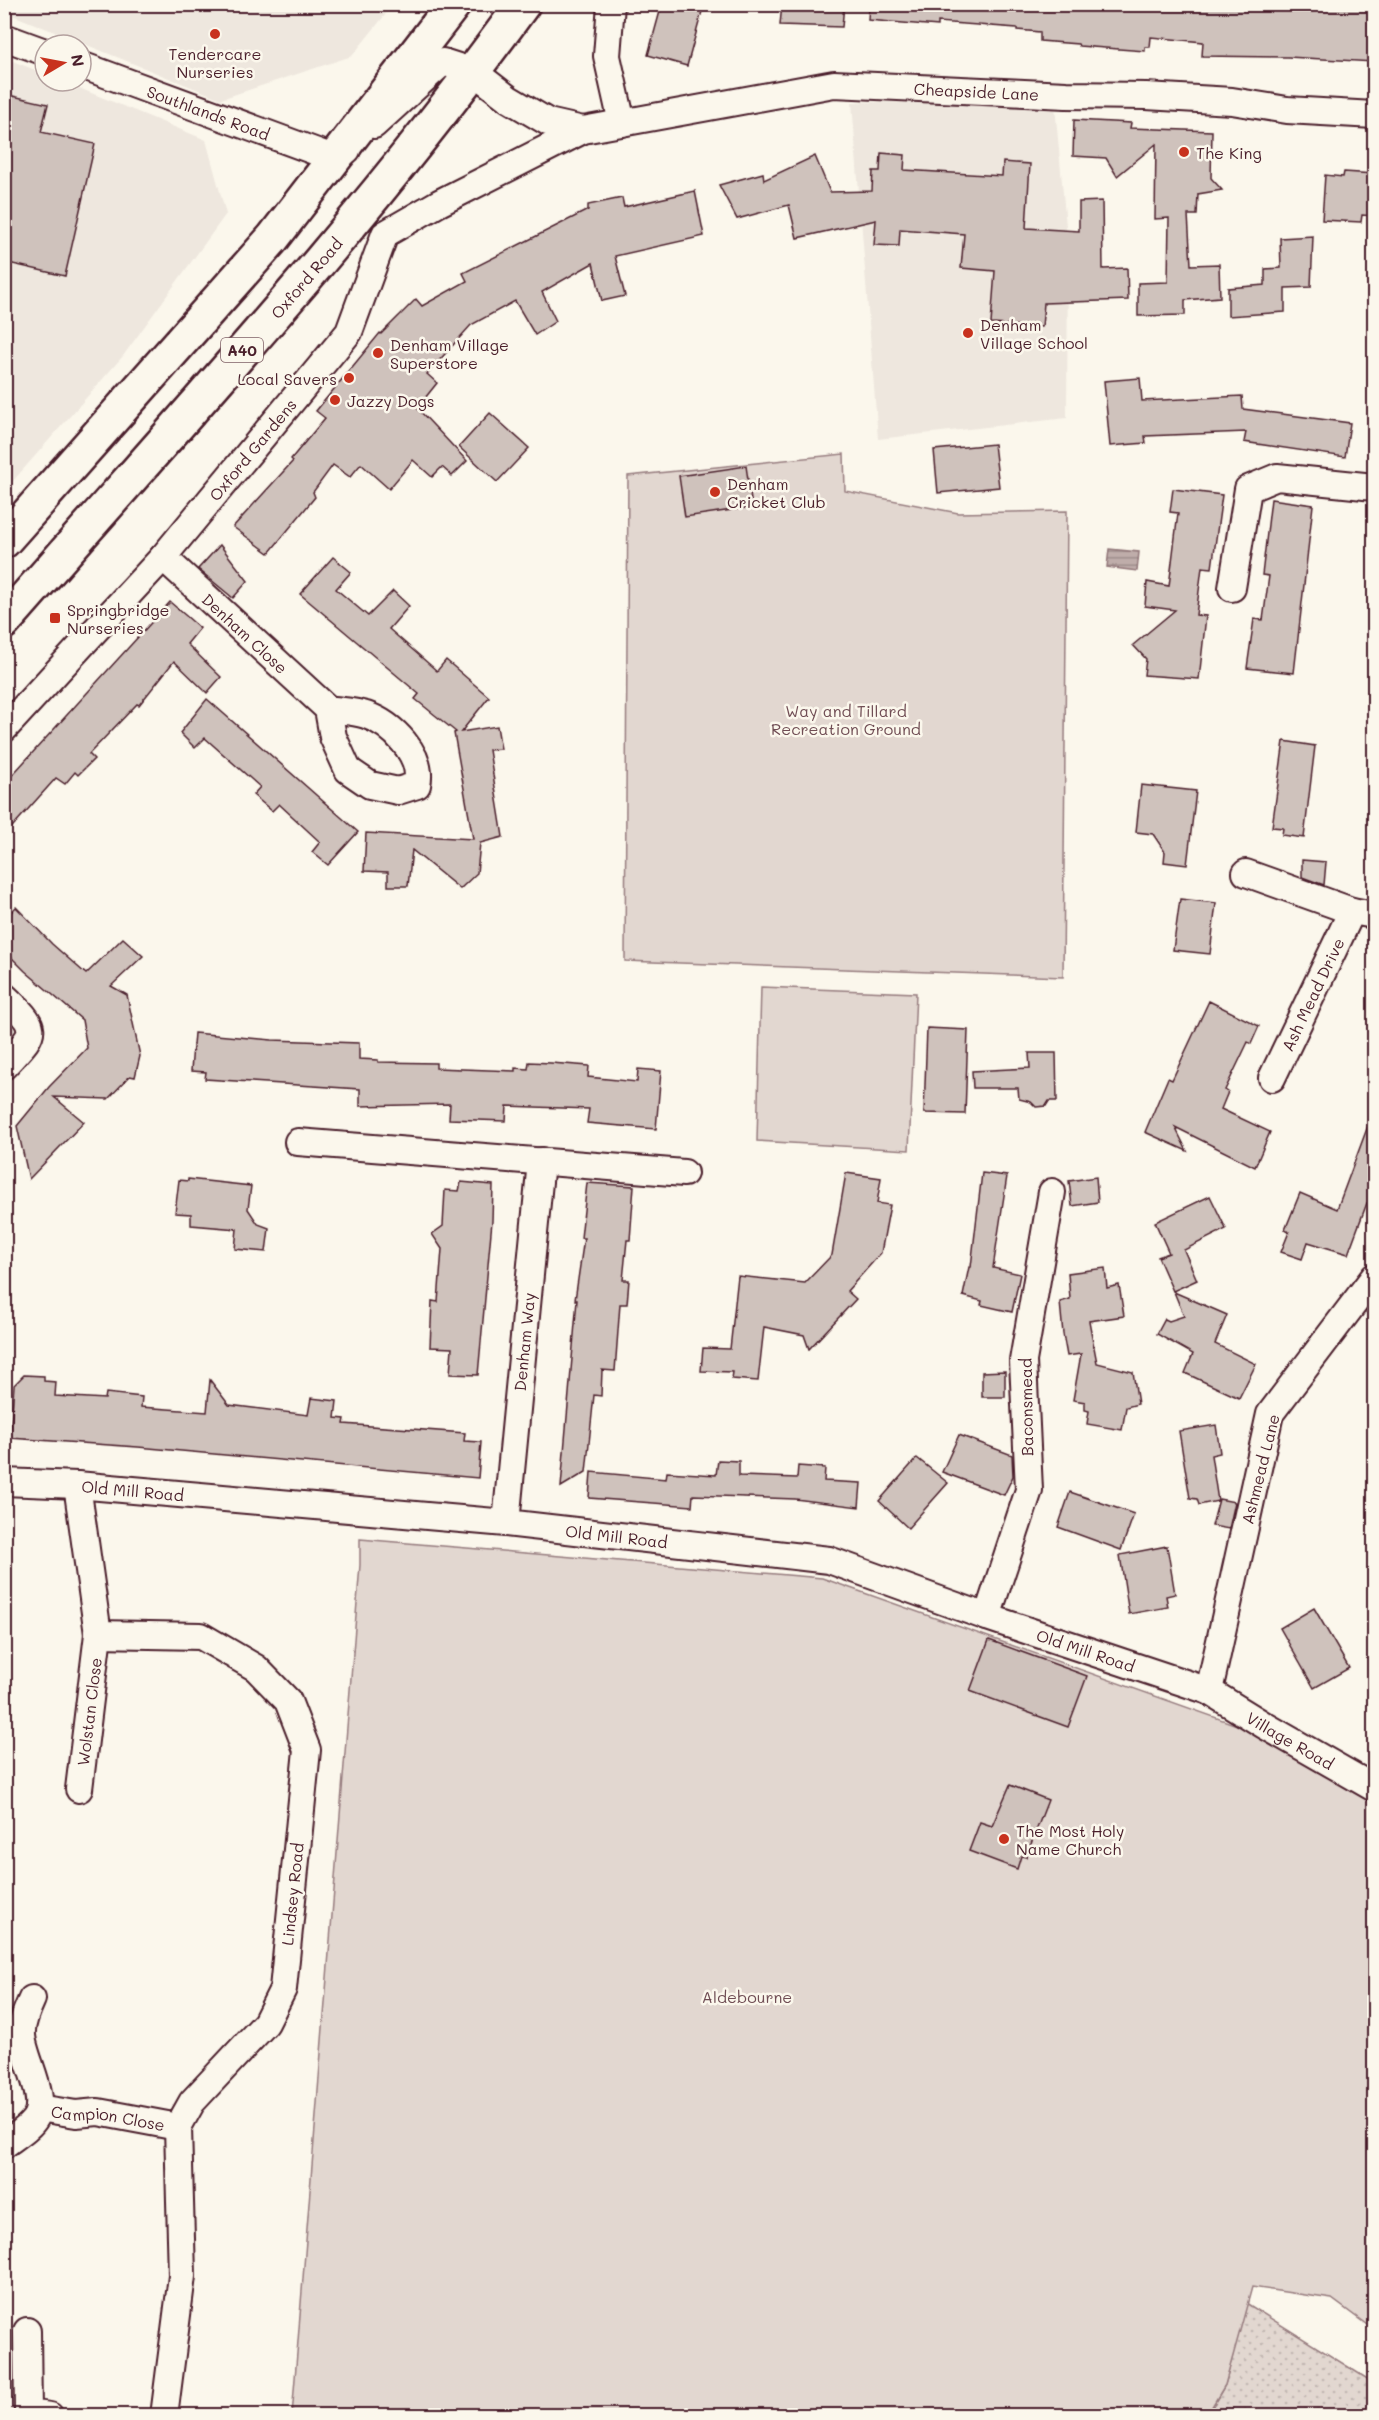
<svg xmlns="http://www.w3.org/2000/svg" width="1379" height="2420" font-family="Mali,sans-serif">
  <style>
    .built { fill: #eee7de }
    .grass { fill: url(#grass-dots); stroke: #967b7e; stroke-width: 1.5 }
    .green { fill: #e2d7d0; stroke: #967b7e; stroke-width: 1.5 }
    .water { fill: url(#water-rules); stroke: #907477; stroke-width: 1.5 }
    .building { fill: #cfc2bc; stroke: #4a1f2b; stroke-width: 1.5 }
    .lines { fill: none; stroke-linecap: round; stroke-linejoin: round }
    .street-casing { stroke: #4a1f2b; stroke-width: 30 }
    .highway-casing { stroke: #4a1f2b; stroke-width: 38 }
    .street { stroke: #fbf7ec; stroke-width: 26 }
    .highway { stroke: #fbf7ec; stroke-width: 33 }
    .poi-dot { fill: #c8321e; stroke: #fbf7ec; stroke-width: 2 }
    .labels { text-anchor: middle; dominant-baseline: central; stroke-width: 5; stroke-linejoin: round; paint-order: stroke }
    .shield { fill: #fbf7ec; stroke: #7f6065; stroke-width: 1.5 }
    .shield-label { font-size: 15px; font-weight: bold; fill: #4a1f2b }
    .poi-label { font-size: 16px; fill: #4a1f2b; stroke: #fbf7ec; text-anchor: start }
    .street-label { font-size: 16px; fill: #4a1f2b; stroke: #fbf7ec }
    .park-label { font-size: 16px; fill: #704d54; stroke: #fbf7ec }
  </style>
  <defs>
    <pattern id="grass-dots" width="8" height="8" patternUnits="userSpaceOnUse" patternTransform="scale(1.5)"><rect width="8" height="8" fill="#e2d7d0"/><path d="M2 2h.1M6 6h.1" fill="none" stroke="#c3b8b3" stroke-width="1.8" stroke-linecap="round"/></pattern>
    <pattern id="water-rules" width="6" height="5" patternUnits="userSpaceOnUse" patternTransform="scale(1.5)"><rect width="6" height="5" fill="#bfadaa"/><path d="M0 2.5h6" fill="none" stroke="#9d8c8b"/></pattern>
  </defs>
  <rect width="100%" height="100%" fill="#fbf7ec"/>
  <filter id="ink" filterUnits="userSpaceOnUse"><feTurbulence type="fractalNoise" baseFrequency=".0167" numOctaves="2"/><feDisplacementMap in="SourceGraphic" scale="12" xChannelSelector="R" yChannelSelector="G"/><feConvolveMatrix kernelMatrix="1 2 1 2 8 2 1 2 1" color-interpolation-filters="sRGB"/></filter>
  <g filter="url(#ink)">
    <g class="built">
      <polygon points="4,5 5,4 393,5 352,56 221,99 5,12"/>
      <polygon points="5,58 45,74 45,81 62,81 206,140 226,214 123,356 5,490"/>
      <polygon points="852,102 1020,103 1055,106 1068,248 1067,418 878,439"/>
    </g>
    <g class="grass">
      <polygon points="5,1015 16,1025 19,1033 5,1055"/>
      <polygon points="1246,2303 1374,2383 1374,2415 1207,2416 1225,2385"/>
    </g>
    <g class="green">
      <polygon points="844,454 845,491 958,513 1067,511 1063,977 625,961 628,476"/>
      <polygon points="761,987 916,993 909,1150 757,1141"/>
      <polygon points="360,1539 822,1578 1307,1750 1374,1795 1374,2330 1332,2299 1252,2287 1225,2385 1207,2415 292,2416 360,1565"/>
    </g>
    <polygon class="water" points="1109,549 1139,552 1137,571 1107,567"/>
    <g class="building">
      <polygon points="662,4 704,4 687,66 648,55"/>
      <polygon points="782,4 844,4 842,27 780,25"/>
      <polygon points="869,4 1058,4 1058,7 1118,9 1118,4 1303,4 1374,8 1374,62 1288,57 1202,56 1203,42 1151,37 1150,47 1145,47 1145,51 1079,46 1078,44 1040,41 1040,32 1017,30 1017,28 938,22 938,26 868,20"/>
      <polygon points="4,94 48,104 41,132 95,144 65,276 4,262"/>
      <polygon points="1074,120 1131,123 1130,128 1212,131 1211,178 1222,190 1198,194 1197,215 1188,215 1191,265 1219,264 1220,297 1185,300 1185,315 1138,316 1138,283 1168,282 1169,218 1155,219 1156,144 1117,176 1106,158 1073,156"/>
      <polygon points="881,153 905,155 904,170 1002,176 1003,162 1030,164 1026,228 1079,231 1079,202 1102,201 1103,269 1127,268 1128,300 1044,303 1042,327 991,324 995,271 961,268 964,234 900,229 899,246 874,245 876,220 797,238 789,205 737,219 719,185 763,173 764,180 815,156 830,192 872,191 873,171 880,171"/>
      <polygon points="1344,172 1374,174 1374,216 1362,215 1361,222 1322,220 1325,175 1343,177"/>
      <polygon points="695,191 704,236 615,256 625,296 602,301 593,263 542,292 556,321 535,335 515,301 471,325 427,374 437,383 417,408 467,461 452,476 442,467 432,477 413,460 389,489 361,464 350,477 333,465 313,492 315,497 269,553 233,527 293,461 291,459 325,418 316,411 380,333 381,334 416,299 422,306 467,281 463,273 588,210 588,205 622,198 624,207"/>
      <polygon points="1313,236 1311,287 1285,288 1285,312 1228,316 1228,288 1265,285 1265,269 1281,268 1280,238"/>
      <polygon points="1140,378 1142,401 1242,396 1243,409 1350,423 1345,457 1244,442 1246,432 1145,436 1146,443 1110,446 1104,381"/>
      <polygon points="490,413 529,448 497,482 459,447"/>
      <polygon points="994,444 999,487 938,493 934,450"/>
      <polygon points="746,466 752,507 685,517 679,476"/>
      <polygon points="1173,489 1222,495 1212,568 1202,567 1196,615 1206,616 1199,679 1144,675 1146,659 1133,645 1175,610 1145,606 1147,582 1169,586 1178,513 1170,512"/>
      <polygon points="1271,499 1313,505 1294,673 1247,668 1254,619 1263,620 1269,576 1262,575"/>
      <polygon points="220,545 248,581 233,598 198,569"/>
      <polygon points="333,557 351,572 336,589 368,616 393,591 409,606 389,629 437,671 446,660 489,697 461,732 497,726 501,749 489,750 503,837 480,843 477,873 460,889 412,850 408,886 388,886 388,872 364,871 366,833 473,839 454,733 456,732 415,699 419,694 300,594"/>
      <polygon points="170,602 200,628 187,644 221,677 207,693 174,661 139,705 137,704 89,754 94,759 78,775 75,772 65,784 56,778 4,836 4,784"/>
      <polygon points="207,699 358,832 328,865 312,852 320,842 279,804 272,811 253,795 260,787 205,738 195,748 180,733"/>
      <polygon points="1284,741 1315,746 1304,838 1282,835 1283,828 1272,827"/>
      <polygon points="1141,785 1196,791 1187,865 1164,862 1165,852 1153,834 1136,832"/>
      <polygon points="1302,860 1326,862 1324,885 1302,877"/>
      <polygon points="1180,899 1216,903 1210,954 1173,950"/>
      <polygon points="16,907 52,944 86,974 123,938 143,956 111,986 127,995 140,1056 135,1077 130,1076 108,1099 54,1097 84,1122 29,1179 17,1126 49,1087 87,1048 82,1020 25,971 4,950 4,919"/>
      <polygon points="1209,1001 1259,1026 1251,1044 1248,1042 1225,1090 1228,1092 1221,1109 1270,1132 1255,1167 1175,1127 1187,1151 1145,1132 1168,1078 1172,1080"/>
      <polygon points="927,1028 968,1030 965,1114 924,1113"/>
      <polygon points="194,1033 272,1040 359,1043 359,1059 378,1060 378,1062 436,1063 436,1068 515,1071 515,1068 528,1069 529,1062 551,1063 589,1066 588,1077 637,1082 638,1069 661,1071 656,1129 587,1123 589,1109 507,1106 506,1121 449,1119 450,1104 360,1106 360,1089 205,1079 206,1072 191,1071"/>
      <polygon points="1029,1053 1056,1053 1057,1101 1049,1101 1046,1106 1036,1107 1031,1102 1019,1099 1018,1088 973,1088 972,1071 1030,1068"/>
      <polygon points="1372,1115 1374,1116 1374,1205 1367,1203 1348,1254 1308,1242 1302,1259 1281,1252 1289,1232 1285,1230 1300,1193 1337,1209"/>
      <polygon points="846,1173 881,1178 877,1203 890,1205 881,1253 847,1291 856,1299 809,1349 804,1335 764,1327 758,1381 732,1379 733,1372 701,1371 703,1348 730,1349 738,1276 805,1283 832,1255"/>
      <polygon points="982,1173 1007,1176 993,1268 1020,1274 1012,1312 981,1305 982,1301 963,1296 969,1267 971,1267"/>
      <polygon points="1096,1177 1098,1202 1072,1206 1069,1181"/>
      <polygon points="188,1179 251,1186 248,1209 258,1224 269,1228 266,1252 235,1249 237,1229 191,1225 191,1214 175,1213 179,1180 188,1181"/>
      <polygon points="461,1182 493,1185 492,1221 478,1375 450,1374 452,1348 430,1347 432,1301 438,1302 442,1249 432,1234 443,1226 445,1190 459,1191"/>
      <polygon points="587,1183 634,1186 630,1240 627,1240 623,1280 629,1280 627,1304 620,1304 615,1371 602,1370 601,1396 594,1395 586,1472 561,1487 577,1300 575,1300 584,1238 581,1238"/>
      <polygon points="1210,1196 1226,1229 1184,1250 1197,1280 1173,1291 1158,1257 1169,1253 1155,1222"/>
      <polygon points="1105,1268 1107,1288 1119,1285 1124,1316 1089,1321 1097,1363 1133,1372 1138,1404 1126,1407 1122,1430 1087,1424 1089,1411 1085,1410 1085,1402 1073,1400 1081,1354 1067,1356 1063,1334 1060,1302 1070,1299 1068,1273"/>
      <polygon points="1174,1292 1227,1315 1215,1344 1256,1364 1239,1398 1185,1373 1193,1354 1157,1334 1165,1319 1169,1321 1184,1316"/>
      <polygon points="1005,1371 1005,1397 982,1397 982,1372"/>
      <polygon points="24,1375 44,1376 44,1381 56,1382 55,1396 105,1399 106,1393 142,1397 141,1407 207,1412 210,1380 229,1405 308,1415 311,1398 337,1401 335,1418 345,1419 344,1424 465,1433 464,1441 481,1442 478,1478 138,1447 10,1438 14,1385"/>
      <polygon points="1216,1425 1220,1453 1211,1455 1218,1501 1199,1505 1197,1499 1190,1498 1179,1431"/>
      <polygon points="959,1435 1012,1455 1013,1476 1004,1495 942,1472"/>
      <polygon points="917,1458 948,1483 908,1528 879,1501"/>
      <polygon points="718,1460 739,1461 739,1476 797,1478 798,1466 825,1468 824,1481 861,1483 859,1507 795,1499 693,1495 692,1506 589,1498 591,1472 666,1479 667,1472 716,1475"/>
      <polygon points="1070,1492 1134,1514 1121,1550 1058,1527"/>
      <polygon points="1219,1499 1235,1502 1229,1529 1212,1526"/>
      <polygon points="1167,1546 1175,1594 1166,1596 1168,1607 1129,1614 1120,1555"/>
      <polygon points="1314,1608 1349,1668 1314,1688 1280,1628"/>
      <polygon points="989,1640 1087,1676 1068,1727 970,1691"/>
      <polygon points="1010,1785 1048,1800 1026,1857 1021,1856 1017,1869 969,1851 980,1822 992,1826"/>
    </g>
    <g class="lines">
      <defs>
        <g id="street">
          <polyline points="611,4 607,56 622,123"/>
          <polyline points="4,37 45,52"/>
          <path id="s1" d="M81,65l255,94 11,-9"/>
          <polyline points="374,125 443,62 474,72 509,99 548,122 583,130"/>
          <path id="s2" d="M163,557l165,152 5,28 15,33 22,15 28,6 19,-6c7,-30 -25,-61 -51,-70 -12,-4 -26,-4 -38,-6"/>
          <polyline points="1232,588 1248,489 1277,477 1374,487"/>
          <path id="s3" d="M4,729l159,-172 186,-225 36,-98 54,-31 144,-73 251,-46 232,11 80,1 86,5 55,9 87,5"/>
          <polyline points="1246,873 1352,911 1374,915"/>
          <path d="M4,996c38,35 32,35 0,70"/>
          <path id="s4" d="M1272,1078l80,-167"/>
          <polyline points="298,1142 684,1173"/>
          <path id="s5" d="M4,1482l73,3 429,38 323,37 158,57 222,74 55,34 110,63"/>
          <polyline points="77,1485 98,1634 201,1636 256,1668 288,1701 307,1750 283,1989 266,2023 192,2102 178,2127 182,2276 164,2416"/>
          <path id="s6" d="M506,1523l35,-362"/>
          <polyline points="987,1617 1029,1490 1023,1361 1052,1192"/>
          <polyline points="1209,1691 1270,1414 1374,1277"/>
          <path id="s7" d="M79,1789l19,-155"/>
          <path id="s8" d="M39,2108l37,6 22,-2 80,15"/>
          <path d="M4,2145c10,-8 26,-17 32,-28 12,-20 -13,-60 -14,-82 -1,-12 5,-25 10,-36"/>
          <polyline points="27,2331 28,2413 50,2416"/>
        </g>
        <g id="highway">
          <polyline points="4,541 273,238 454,4"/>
          <path id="s9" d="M4,622c177,-202 361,-400 519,-618"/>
        </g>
      </defs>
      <use href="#street" class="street-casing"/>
      <use href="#highway" class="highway-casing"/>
      <use href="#street" class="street"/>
      <use href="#highway" class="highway"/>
    </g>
  </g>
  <g class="poi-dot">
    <circle cx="215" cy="34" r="6"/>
    <circle cx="1184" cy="152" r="6"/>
    <circle cx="968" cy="333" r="6"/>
    <circle cx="378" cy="353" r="6"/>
    <circle cx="349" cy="378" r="6"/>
    <circle cx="335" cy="400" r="6"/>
    <circle cx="715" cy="492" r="6"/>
    <rect x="49" y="612" width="12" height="12" rx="3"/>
    <circle cx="1004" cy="1839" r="6"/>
  </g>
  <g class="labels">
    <rect class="shield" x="221" y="338" width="42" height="24" rx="4.5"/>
    <g class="shield-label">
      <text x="242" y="350">A40</text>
    </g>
    <g class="poi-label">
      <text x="215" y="53" text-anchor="middle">Tendercare<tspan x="215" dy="18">Nurseries</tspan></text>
      <text x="1196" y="152">The King</text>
      <text x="980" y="324">Denham<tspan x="980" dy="18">Village School</tspan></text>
      <text x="390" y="344">Denham Village<tspan x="390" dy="18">Superstore</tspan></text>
      <text x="337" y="378" text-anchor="end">Local Savers</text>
      <text x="347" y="400">Jazzy Dogs</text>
      <text x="727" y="483">Denham<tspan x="727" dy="18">Cricket Club</tspan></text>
      <text x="67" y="609">Springbridge<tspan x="67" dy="18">Nurseries</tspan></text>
      <text x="1016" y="1830">The Most Holy<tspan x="1016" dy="18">Name Church</tspan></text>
    </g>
    <g class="street-label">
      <text stroke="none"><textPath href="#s3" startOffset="1252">Cheapside Lane</textPath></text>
      <text stroke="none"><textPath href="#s1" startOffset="136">Southlands Road</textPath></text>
      <text stroke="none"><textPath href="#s9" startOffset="458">Oxford Road</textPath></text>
      <text stroke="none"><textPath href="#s3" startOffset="374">Oxford Gardens</textPath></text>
      <text stroke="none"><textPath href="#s2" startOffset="112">Denham Close</textPath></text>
      <text stroke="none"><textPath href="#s4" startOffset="93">Ash Mead Drive</textPath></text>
      <text stroke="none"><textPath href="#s6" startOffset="182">Denham Way</textPath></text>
      <text transform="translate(1026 1407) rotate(-91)">Baconsmead</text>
      <text transform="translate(1260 1469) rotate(-76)">Ashmead Lane</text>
      <text stroke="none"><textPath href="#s5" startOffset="129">Old Mill Road</textPath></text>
      <text stroke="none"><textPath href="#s5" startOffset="615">Old Mill Road</textPath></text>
      <text stroke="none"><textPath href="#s5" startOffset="1101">Old Mill Road</textPath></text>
      <text stroke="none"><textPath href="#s7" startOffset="78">Wolstan Close</textPath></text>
      <text stroke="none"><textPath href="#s5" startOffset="1326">Village Road</textPath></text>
      <text transform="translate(292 1894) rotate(-84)">Lindsey Road</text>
      <text stroke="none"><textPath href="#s8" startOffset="70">Campion Close</textPath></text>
    </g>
    <g class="park-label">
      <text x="846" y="710">Way and Tillard<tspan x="846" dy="18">Recreation Ground</tspan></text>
      <text x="747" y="1996">Aldebourne</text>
    </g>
  </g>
  <rect width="1379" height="2420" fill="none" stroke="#fbf7ec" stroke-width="24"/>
  <rect x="12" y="12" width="1355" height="2396" fill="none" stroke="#4a1f2b" stroke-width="2" filter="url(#ink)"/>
  <g transform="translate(63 63) rotate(80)"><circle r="28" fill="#fbf7ec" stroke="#b4a19f" stroke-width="1.5"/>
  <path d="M0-4.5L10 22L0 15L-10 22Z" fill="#c8321e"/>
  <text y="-9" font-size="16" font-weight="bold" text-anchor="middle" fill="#4a1f2b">N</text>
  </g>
</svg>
